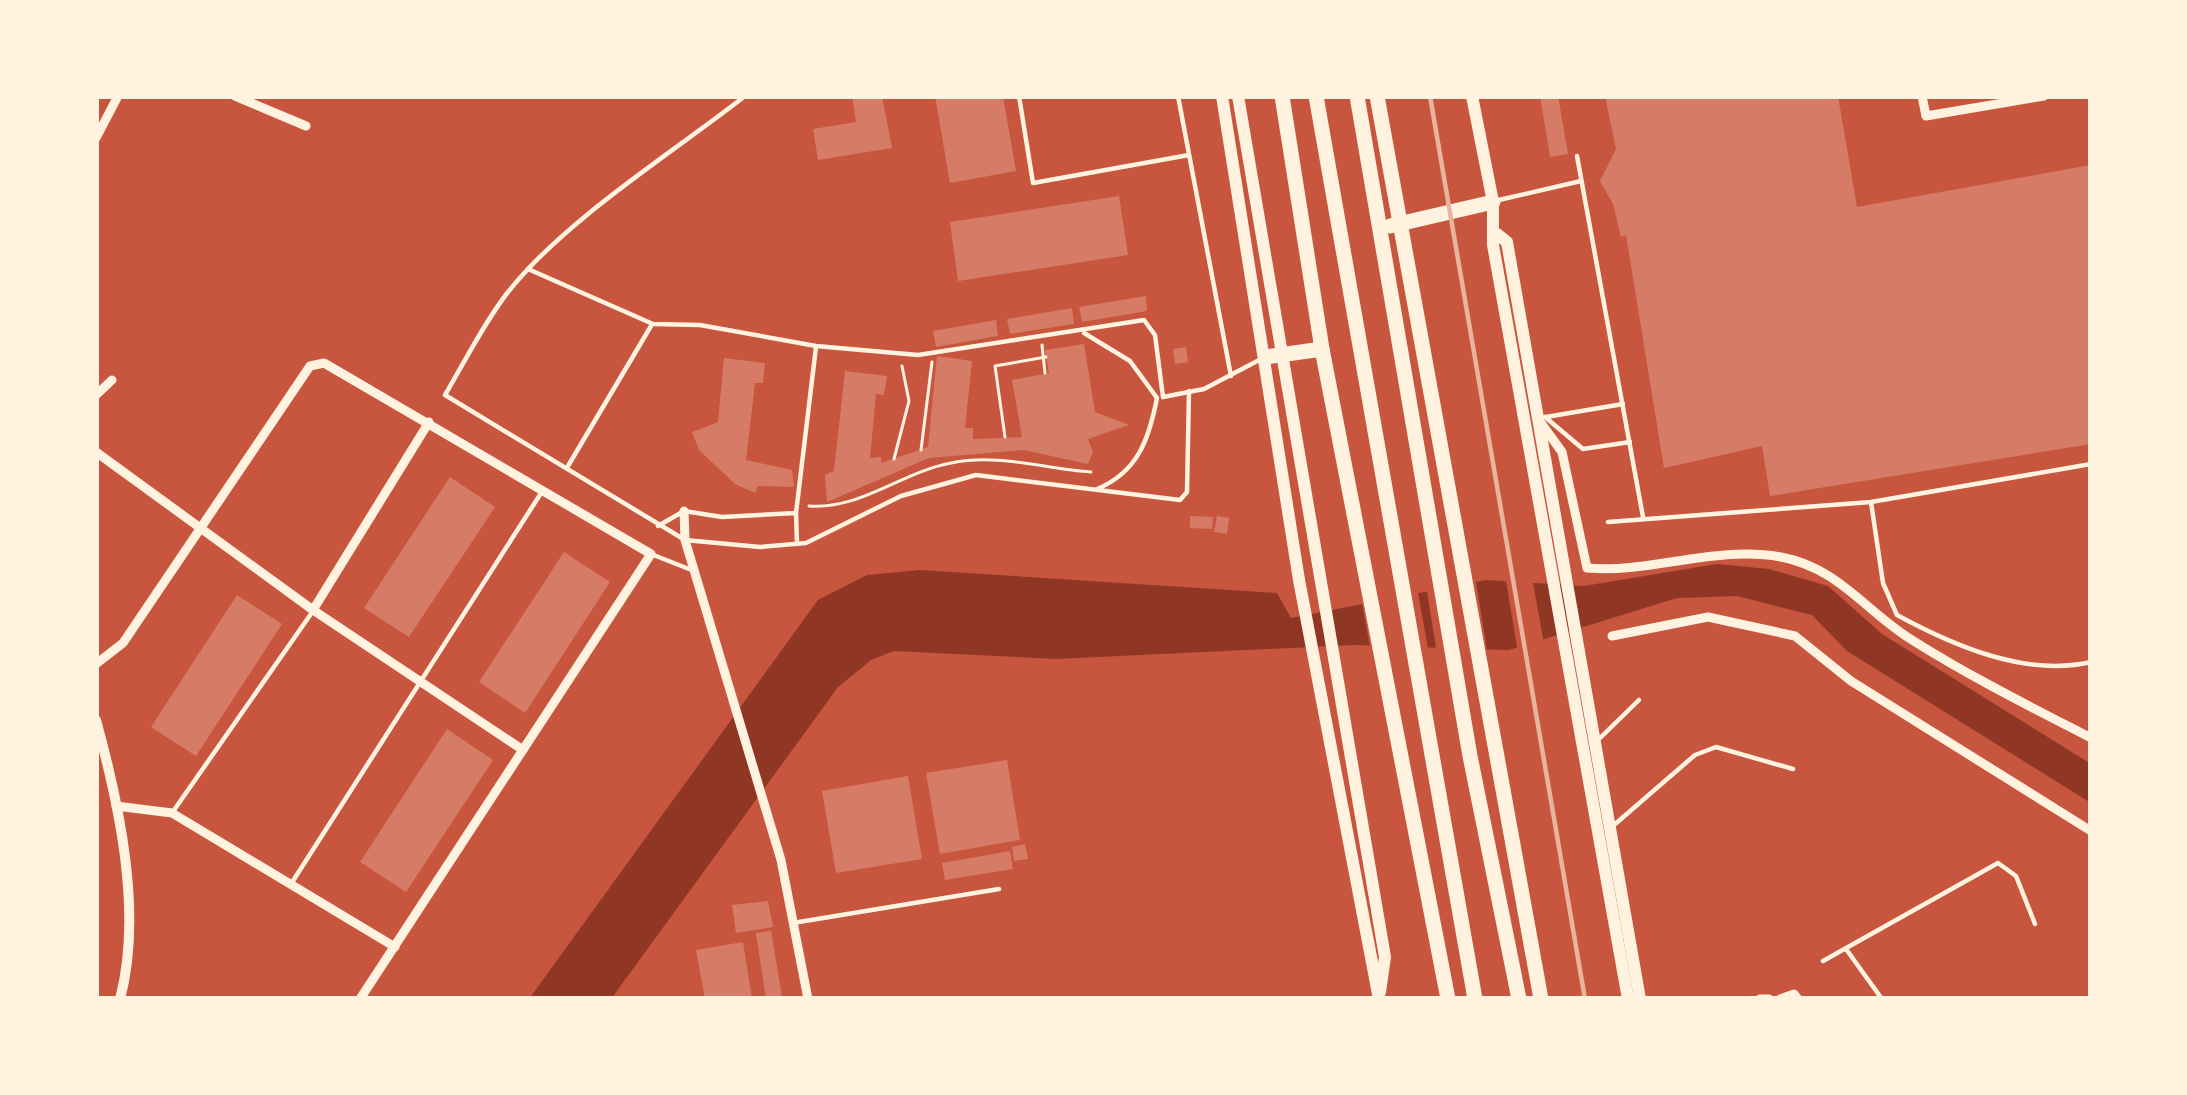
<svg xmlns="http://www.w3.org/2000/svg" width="2187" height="1095" font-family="Manrope,sans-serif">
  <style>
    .water { fill: #8f3625 }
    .pier { fill: #c8553d }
    .building { fill: #d67c66 }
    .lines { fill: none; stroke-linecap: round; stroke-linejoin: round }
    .path { stroke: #fff3e0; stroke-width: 3 }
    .service { stroke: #fff3e0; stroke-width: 4.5 }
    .minor { stroke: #fff3e0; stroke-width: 9 }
    .tertiary { stroke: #fff3e0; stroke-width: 10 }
    .secondary { stroke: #fff3e0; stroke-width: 12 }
    .trunk { stroke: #fff3e0; stroke-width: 15 }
    .rail { stroke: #e9b49f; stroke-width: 4.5 }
  </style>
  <rect width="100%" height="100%" fill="#c8553d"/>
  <polygon class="water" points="1717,564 1769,569 1828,586 1882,634 2091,764 2091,803 1847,651 1812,615 1737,596 1677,598 1509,650 1353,645 1056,659 894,651 871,660 838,687 611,999 529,999 818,600 867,575 920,570 1277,593 1291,618 1486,580 1584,586"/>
  <g class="pier">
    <polygon points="1505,575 1532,577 1544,644 1518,653"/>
    <polygon points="1475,576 1488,656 1437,654 1426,586"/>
    <polygon points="1417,587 1429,654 1371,652 1361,598"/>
  </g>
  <g class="building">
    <polygon points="852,96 882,96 892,148 818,160 813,129 856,122"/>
    <polygon points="935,96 1003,96 1016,171 950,183"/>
    <polygon points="1540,96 1558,96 1568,154 1550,157"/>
    <polygon points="1605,96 1838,96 1857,207 2091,165 2091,444 1770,496 1762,446 1664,468 1626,235 1621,237 1613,204 1600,181 1616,149"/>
    <polygon points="1119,196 1128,255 958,281 950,222"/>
    <polygon points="1146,296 1147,311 1082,322 1079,307"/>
    <polygon points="1072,308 1074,324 1010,334 1007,319"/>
    <polygon points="996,320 998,336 936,347 933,331"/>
    <polygon points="1084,344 1095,412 1129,425 1088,439 1093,452 1088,464 1024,450 929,458 827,502 825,475 834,471 845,371 887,376 884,395 876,394 870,458 881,457 881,463 928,447 937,356 972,361 965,428 973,428 973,439 1022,437 1012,380 1049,373 1045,350"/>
    <polygon points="1186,347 1188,362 1175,364 1173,349"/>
    <polygon points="724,358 765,363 763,383 755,383 746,460 792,470 794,487 758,486 755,493 735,484 699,450 692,432 718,422"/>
    <polygon points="450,477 495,507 409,637 364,608"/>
    <polygon points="1190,516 1213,517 1212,529 1190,528"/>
    <polygon points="1217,516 1229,518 1227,534 1214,532"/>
    <polygon points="564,552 610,582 525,713 479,682"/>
    <polygon points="237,595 282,624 196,756 151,727"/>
    <polygon points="447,729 493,760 406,892 360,862"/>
    <polygon points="1007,760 1020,840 940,854 926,773"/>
    <polygon points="908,776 922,859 836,873 822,791"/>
    <polygon points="1025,844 1028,859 1014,861 1012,847"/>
    <polygon points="1010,851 1013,869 945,880 942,863"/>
    <polygon points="768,901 773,927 736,933 732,905"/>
    <polygon points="771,931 782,997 766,999 756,933"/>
    <polygon points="743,942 752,999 705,999 696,950"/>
  </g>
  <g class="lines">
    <g class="path">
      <polyline points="1042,345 1045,373"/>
      <polyline points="1005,437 995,366 1046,357"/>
      <polyline points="921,450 932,362"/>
      <polyline points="894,459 909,401 902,366"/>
      <path d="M809,506c51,4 93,-34 142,-43 48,-10 93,6 140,9"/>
    </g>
    <g class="service">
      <path d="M745,96c-74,58 -179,123 -237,196 -24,31 -43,69 -63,103l240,145 75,7 46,-4 95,-47 75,-21 204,25 7,-8 2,-101"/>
      <polyline points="1019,96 1033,183 1189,155"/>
      <polyline points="1178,96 1231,376"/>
      <polyline points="1577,156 1643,517"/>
      <polyline points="1499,200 1581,181"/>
      <polyline points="528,269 653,324 700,325 816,346 918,355 1144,320 1155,335 1163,397"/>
      <path d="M1084,333l46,28 27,37c-8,41 -19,74 -60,91"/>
      <polyline points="1163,397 1204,389 1263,358"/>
      <polyline points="1545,417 1583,449 1630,442"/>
      <polyline points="1546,417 1623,404"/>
      <polyline points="568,466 651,326"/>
      <path d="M1871,502l12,81 14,32c57,31 129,62 194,47"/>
      <polyline points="1608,522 1871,502 2091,464"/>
      <polyline points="658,526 684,511 722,517 796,513"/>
      <polyline points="797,544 796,513 816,347"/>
      <polyline points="651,554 689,569"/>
      <polyline points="1600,738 1639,700"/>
      <polyline points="172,813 313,611"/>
      <polyline points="1614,825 1695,755 1716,747 1793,769"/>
      <polyline points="291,884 543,490"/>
      <polyline points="793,923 999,889"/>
      <polyline points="1846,949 1882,999"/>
      <polyline points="1823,961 1998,863 2016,876 2035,924"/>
    </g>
    <g class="minor">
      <polyline points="235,96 306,126"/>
      <polyline points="1922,96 1926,116 2044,96"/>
      <polyline points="96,138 118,96"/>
      <polyline points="96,395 112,380"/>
      <path d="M1541,423l21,29 25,116c63,6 127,-23 194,-11 58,11 84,54 131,83 57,36 119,67 179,98"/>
      <polyline points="96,452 313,610 523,750"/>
      <polyline points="684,511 685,540 781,860 808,999"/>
      <polyline points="313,610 429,422"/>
      <polyline points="1612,636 1708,617 1795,636 1851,681 2091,831"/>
      <polyline points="96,664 123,643 310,366 324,363 651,554 360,999"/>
      <polyline points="116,806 172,813 395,947"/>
      <polyline points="1760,999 1769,999"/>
      <polyline points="1780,999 1794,994 1798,999"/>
    </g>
    <path class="tertiary" d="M96,720c23,84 47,193 24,279"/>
    <g class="secondary">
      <polyline points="1222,96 1299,580 1379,999"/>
      <polyline points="1238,96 1385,957 1380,992"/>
      <polyline points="1472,96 1493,202 1493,245 1628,999"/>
      <polyline points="1497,234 1507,242 1640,999"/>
    </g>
    <g class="trunk">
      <polyline points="1282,96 1322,349 1448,999"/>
      <polyline points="1316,96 1475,999"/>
      <polyline points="1357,96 1470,756 1519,999"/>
      <polyline points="1377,96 1541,999"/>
      <polyline points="1390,226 1493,202"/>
      <polyline points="1266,357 1322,349"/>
    </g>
    <polyline class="rail" points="1430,96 1585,999"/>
  </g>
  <rect width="2187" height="1095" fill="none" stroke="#fff3e0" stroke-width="198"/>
</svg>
